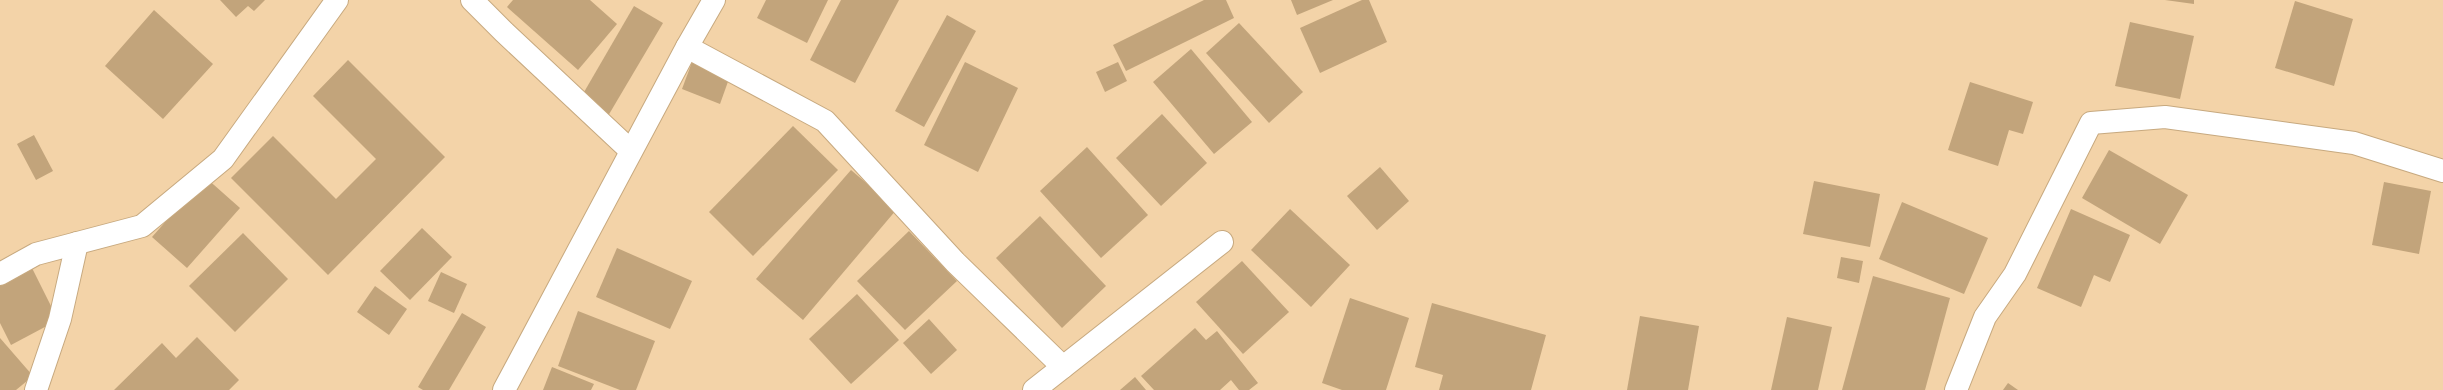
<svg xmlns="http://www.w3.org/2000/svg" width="2443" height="390" font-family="Mulish,sans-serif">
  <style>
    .building { fill: #c2a47b }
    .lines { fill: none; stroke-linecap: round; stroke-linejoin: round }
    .minor-casing { stroke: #c7a97f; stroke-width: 24 }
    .minor { stroke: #fff; stroke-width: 22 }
  </style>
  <rect width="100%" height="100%" fill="#f3d3a8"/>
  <g class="building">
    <polygon points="220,0 265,0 254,11 248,6 236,17"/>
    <polygon points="513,0 590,0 617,24 578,70 507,7"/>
    <polygon points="766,0 828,0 807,43 757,18"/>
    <polygon points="841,0 899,0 855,83 810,60"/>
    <polygon points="1204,0 1226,0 1234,18 1126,71 1113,45"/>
    <polygon points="1291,0 1333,0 1297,15"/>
    <polygon points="1362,0 1369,0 1387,42 1320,73 1300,28"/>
    <polygon points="2165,0 2194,0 2194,4"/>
    <polygon points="2295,1 2353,19 2334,86 2275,68"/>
    <polygon points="634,6 663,23 608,116 580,99"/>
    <polygon points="154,10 213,64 163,119 105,66"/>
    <polygon points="947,15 976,31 924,127 895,111"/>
    <polygon points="2130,22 2194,36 2180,99 2115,86"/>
    <polygon points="1239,23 1303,92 1269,123 1206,53"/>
    <polygon points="1191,49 1252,122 1214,154 1153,82"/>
    <polygon points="348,60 445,157 328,275 231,178 273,136 336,199 376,159 313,96"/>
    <polygon points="692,62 730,76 720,104 682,89"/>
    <polygon points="965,62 1018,88 978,172 924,145"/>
    <polygon points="1118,62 1127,81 1105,92 1096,72"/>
    <polygon points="1970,82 2033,102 2023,134 2009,130 1998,166 1948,150"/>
    <polygon points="1162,114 1207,163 1161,206 1116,158"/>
    <polygon points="793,126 838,170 753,256 709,212"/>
    <polygon points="34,135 53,171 36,180 17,144"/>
    <polygon points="1087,147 1148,215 1101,258 1040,191"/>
    <polygon points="2109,150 2188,195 2160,244 2082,198"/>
    <polygon points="1380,167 1409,201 1377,230 1347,196"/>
    <polygon points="851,170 897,209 803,320 756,279"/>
    <polygon points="205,177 240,208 187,268 152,237"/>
    <polygon points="1814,181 1880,194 1870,247 1803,234"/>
    <polygon points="2384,182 2431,191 2419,254 2372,245"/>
    <polygon points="1902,202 1988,238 1964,294 1879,259"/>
    <polygon points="1290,209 1350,265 1311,307 1251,250"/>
    <polygon points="2071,209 2130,235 2110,282 2094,275 2081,307 2037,288"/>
    <polygon points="1040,216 1106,286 1062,328 996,258"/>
    <polygon points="422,228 452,257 410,300 380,271"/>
    <polygon points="909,231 957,281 905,330 857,281"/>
    <polygon points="243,233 288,279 235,332 189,286"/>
    <polygon points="617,248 692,281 670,329 596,297"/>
    <polygon points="1841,257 1863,261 1859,283 1837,278"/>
    <polygon points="1242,261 1289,312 1243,354 1196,302"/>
    <polygon points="31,266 58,320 11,345 0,323 0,282"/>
    <polygon points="441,272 467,284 454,313 428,301"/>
    <polygon points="1873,276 1950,298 1925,390 1842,390"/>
    <polygon points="375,286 407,309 389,335 357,312"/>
    <polygon points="857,294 899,340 851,384 809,339"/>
    <polygon points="1350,298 1409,318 1386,390 1342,390 1322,383"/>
    <polygon points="1432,303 1546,335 1531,390 1439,390 1443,375 1415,367"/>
    <polygon points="578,311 655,341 636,390 620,390 558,366"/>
    <polygon points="462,313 486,327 449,390 423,390 418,387"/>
    <polygon points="1640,316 1699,326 1688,390 1627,390"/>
    <polygon points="1787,317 1832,327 1818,390 1771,390"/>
    <polygon points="929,319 957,350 931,374 903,343"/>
    <polygon points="1195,328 1206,340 1217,331 1258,383 1249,390 1239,390 1231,380 1220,390 1154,390 1141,376"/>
    <polygon points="197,337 239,380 229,390 114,390 162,343 176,358"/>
    <polygon points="0,338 33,376 16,390 0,390"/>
    <polygon points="552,367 594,384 591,390 543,390"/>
    <polygon points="1135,377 1146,390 1120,390"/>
    <polygon points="2008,383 2018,390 2003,390"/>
  </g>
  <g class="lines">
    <defs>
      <g id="minor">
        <polyline points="472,0 504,32 631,151"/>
        <polyline points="687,47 825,121 955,262 1063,367"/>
        <polyline points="0,274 36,254 142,226 223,159 337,0"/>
        <polyline points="36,390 60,319 77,243"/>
        <polyline points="504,390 687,47 714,0"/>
        <polyline points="1034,390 1222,242"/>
        <polyline points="1956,390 1985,317 2015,274 2091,123 2165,117 2354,143 2443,171"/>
      </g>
    </defs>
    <use href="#minor" class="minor-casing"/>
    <use href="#minor" class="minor"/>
  </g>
</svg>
